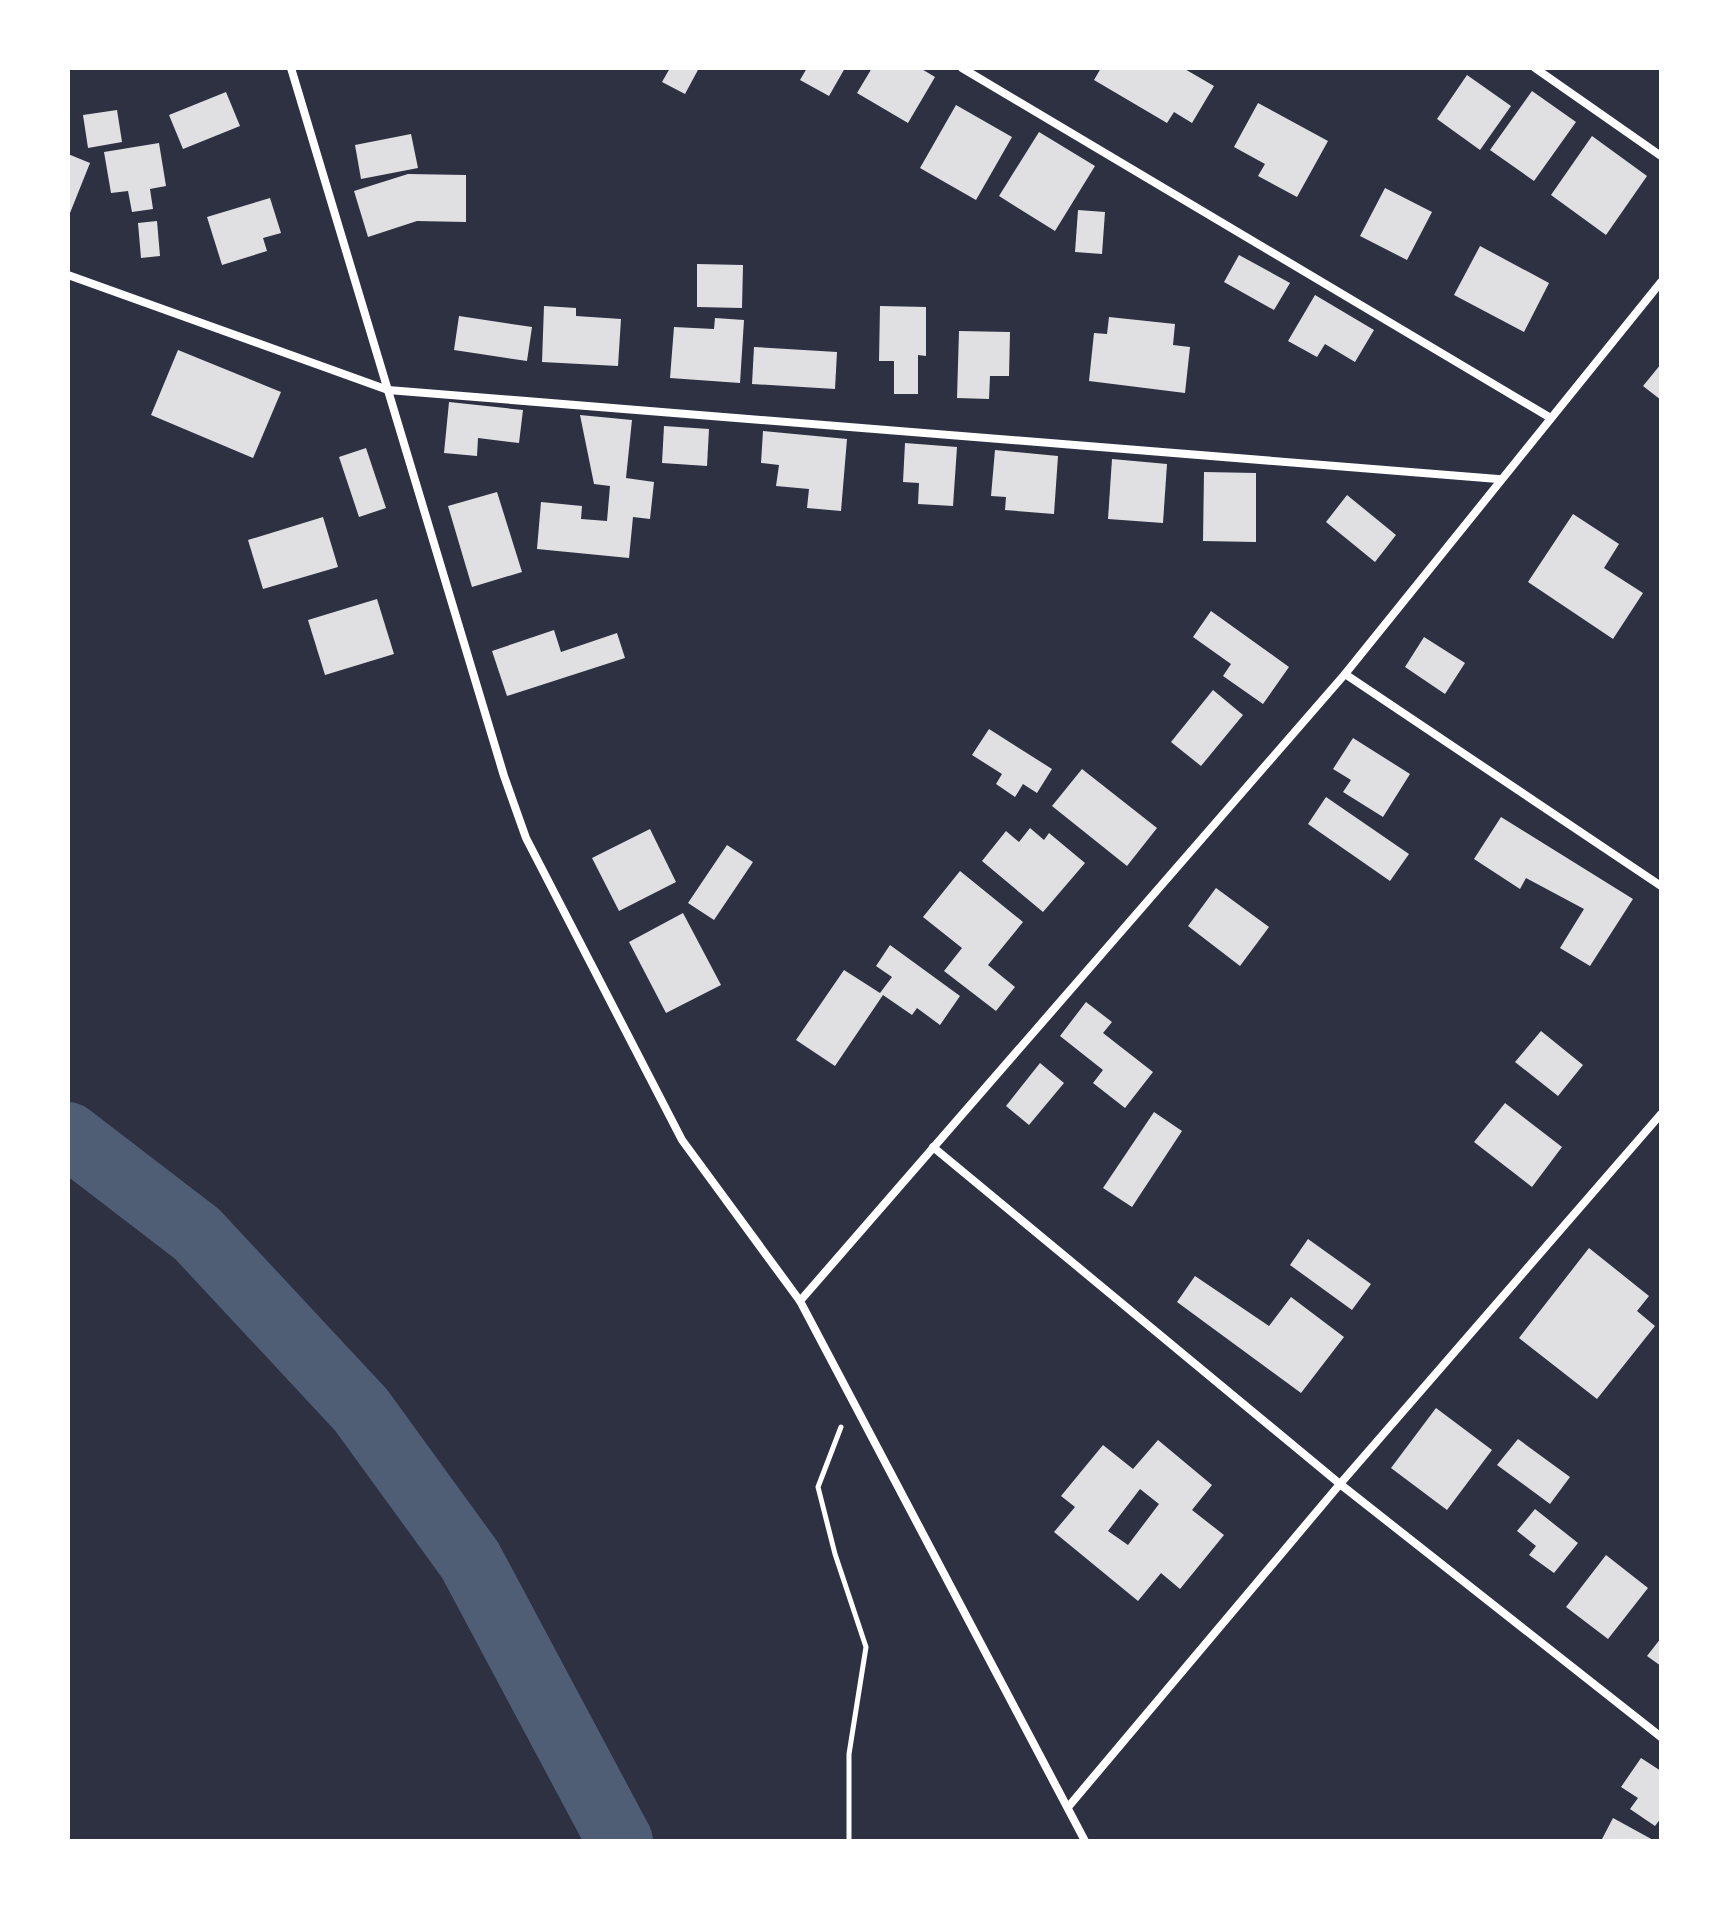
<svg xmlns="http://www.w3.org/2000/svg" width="1729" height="1909" font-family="'Playfair Display',serif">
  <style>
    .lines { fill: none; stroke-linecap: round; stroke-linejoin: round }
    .river { stroke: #4f5d75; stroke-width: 66 }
    .building { fill: #e0e0e3; fill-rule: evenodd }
    .path { stroke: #fff; stroke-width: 5 }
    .minor { stroke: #fff; stroke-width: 8 }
  </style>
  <rect width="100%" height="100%" fill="#2d3142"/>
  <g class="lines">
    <polyline class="river" points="68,1135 197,1234 361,1410 470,1560 620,1841"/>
  </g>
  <g class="building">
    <polygon points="670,68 699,68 685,94 662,82"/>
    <polygon points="807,68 845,68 829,96 800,80"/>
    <polygon points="872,68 920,68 935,77 908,123 857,93"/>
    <polygon points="1101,68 1183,68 1214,86 1192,123 1174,112 1167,123 1094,80"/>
    <polygon points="1467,75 1511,106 1480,150 1437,119"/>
    <polygon points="1532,91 1576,122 1534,181 1490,150"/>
    <polygon points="226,92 240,126 183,149 169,115"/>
    <polygon points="1258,103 1328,141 1297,197 1258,176 1265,164 1234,147"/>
    <polygon points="956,105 1012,137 976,200 920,168"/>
    <polygon points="117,110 122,142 88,148 83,115"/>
    <polygon points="1039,132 1095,166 1055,231 999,196"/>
    <polygon points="411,134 418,168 361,179 355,145"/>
    <polygon points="1592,136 1647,176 1606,235 1551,195"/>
    <polygon points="159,143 166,186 150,189 153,209 132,212 128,191 111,193 104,152"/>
    <polygon points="68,154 90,163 68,218"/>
    <polygon points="408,174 466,175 466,222 417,221 368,237 354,191"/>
    <polygon points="1385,188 1432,212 1407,260 1360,236"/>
    <polygon points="270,198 281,233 263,238 267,251 222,265 207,217"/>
    <polygon points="1078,210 1105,212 1102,254 1075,252"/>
    <polygon points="157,221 160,256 141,258 138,223"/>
    <polygon points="1480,246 1549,283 1524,332 1454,295"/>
    <polygon points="1239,255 1290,283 1274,310 1224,282"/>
    <polygon points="697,264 743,265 742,308 697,307"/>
    <polygon points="1315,295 1374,330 1355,362 1325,344 1317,357 1288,341"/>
    <polygon points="544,306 576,308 576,316 621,319 618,366 542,362"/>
    <polygon points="880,306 926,307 926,356 918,355 918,394 894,394 894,361 879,361"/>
    <polygon points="459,316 532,327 527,361 454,350"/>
    <polygon points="1109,317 1175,324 1173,345 1190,347 1185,393 1089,381 1094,333 1107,334"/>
    <polygon points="715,318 744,320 740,383 670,378 674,327 714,329"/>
    <polygon points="959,331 1010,332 1009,376 990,376 989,399 957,398"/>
    <polygon points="754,347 837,352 835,389 752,384"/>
    <polygon points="178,350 281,392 253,458 151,415"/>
    <polygon points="1661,364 1661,400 1643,386"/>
    <polygon points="449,402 523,410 519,443 478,438 477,456 444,453"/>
    <polygon points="580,415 632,420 626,478 654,482 650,519 633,517 629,558 537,549 541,502 582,506 581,519 607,521 610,486 594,484"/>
    <polygon points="664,426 709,429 707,466 662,463"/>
    <polygon points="763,431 847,439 841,511 807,508 809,489 776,486 779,465 761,463"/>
    <polygon points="905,443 957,447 953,506 918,504 919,483 903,482"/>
    <polygon points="366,448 386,508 359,517 339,457"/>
    <polygon points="995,450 1058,456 1054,514 1005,510 1006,497 991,496"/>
    <polygon points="1112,459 1167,464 1163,523 1108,519"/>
    <polygon points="1204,472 1256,473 1256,542 1203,541"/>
    <polygon points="497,492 522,572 472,587 448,506"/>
    <polygon points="1347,495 1396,535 1375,562 1326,522"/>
    <polygon points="1573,514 1619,544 1604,568 1643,593 1613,639 1528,582"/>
    <polygon points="323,517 338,567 263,589 248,540"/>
    <polygon points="377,599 394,654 325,675 308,620"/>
    <polygon points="1211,611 1289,667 1263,704 1223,676 1231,664 1193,637"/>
    <polygon points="554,630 561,652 617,633 625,658 507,696 492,651"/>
    <polygon points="1424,637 1465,663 1445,694 1405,667"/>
    <polygon points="1213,690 1243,715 1201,766 1171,742"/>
    <polygon points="989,729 1052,769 1037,793 1023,784 1015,797 996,784 1002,774 972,755"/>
    <polygon points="1353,738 1410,774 1383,817 1343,792 1351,780 1333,769"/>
    <polygon points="1082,769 1157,828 1127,866 1052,806"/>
    <polygon points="1326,797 1409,854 1390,881 1308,824"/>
    <polygon points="1501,817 1633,899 1590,966 1560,948 1584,909 1526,878 1520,889 1474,859"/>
    <polygon points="1030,828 1044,840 1049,833 1085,863 1043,912 982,861 1006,831 1019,842"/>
    <polygon points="650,829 676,882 619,911 592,858"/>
    <polygon points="727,845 753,862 714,920 688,903"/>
    <polygon points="960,871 1023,922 988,965 1015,987 996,1011 944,971 962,948 923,917"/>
    <polygon points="1216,888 1269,927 1240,966 1188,926"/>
    <polygon points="683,913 721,985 666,1013 629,942"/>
    <polygon points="890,945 960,996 940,1025 917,1008 912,1015 883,995 835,1066 796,1040 844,970 880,993 892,977 876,966"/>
    <polygon points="1086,1002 1112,1022 1103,1033 1153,1072 1125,1108 1093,1083 1103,1070 1060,1036"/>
    <polygon points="1541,1031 1583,1065 1558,1096 1515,1062"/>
    <polygon points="1040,1063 1064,1083 1029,1125 1006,1106"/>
    <polygon points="1505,1103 1562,1147 1532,1187 1474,1142"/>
    <polygon points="1154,1112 1182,1131 1132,1207 1103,1188"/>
    <polygon points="1308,1239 1371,1284 1352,1310 1290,1265"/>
    <polygon points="1589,1248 1649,1296 1637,1311 1655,1326 1597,1399 1519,1338"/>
    <polygon points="1195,1276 1269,1326 1291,1297 1344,1337 1301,1393 1177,1302"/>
    <polygon points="1436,1408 1492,1450 1447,1510 1391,1468"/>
    <polygon points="1518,1439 1570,1477 1550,1504 1497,1465"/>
    <path d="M1158,1440l54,45 -20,25 32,25 -44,54 -19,-16 -23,28 -84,-69 21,-25 -14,-11 42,-51 30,24zM1140,1489l19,15 -31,41 -20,-14z"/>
    <polygon points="1535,1509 1578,1543 1554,1573 1529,1555 1536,1546 1517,1531"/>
    <polygon points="1606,1555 1648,1588 1608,1639 1566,1607"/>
    <polygon points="1661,1638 1661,1666 1647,1656"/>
    <polygon points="1641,1758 1661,1771 1661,1818 1655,1826 1630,1809 1638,1798 1621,1787"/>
    <polygon points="1613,1818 1655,1841 1601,1841"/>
  </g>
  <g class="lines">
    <polyline class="path" points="841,1427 818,1487 835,1554 866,1647 849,1754 849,1841"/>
    <g class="minor">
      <polyline points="291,68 504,776 526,838 682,1140 800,1301 1085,1841"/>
      <polyline points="962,68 1549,417"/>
      <polyline points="1535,68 1661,156"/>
      <polyline points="68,275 388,390 1498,479"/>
      <polyline points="1345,674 1661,886"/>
      <polyline points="933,1147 1340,1484 1661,1737"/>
      <polyline points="800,1301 1345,674 1661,282"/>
      <polyline points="1069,1806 1340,1484 1661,1114"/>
    </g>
  </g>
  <rect width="1729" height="1909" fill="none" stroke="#ffffff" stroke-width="140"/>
</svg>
